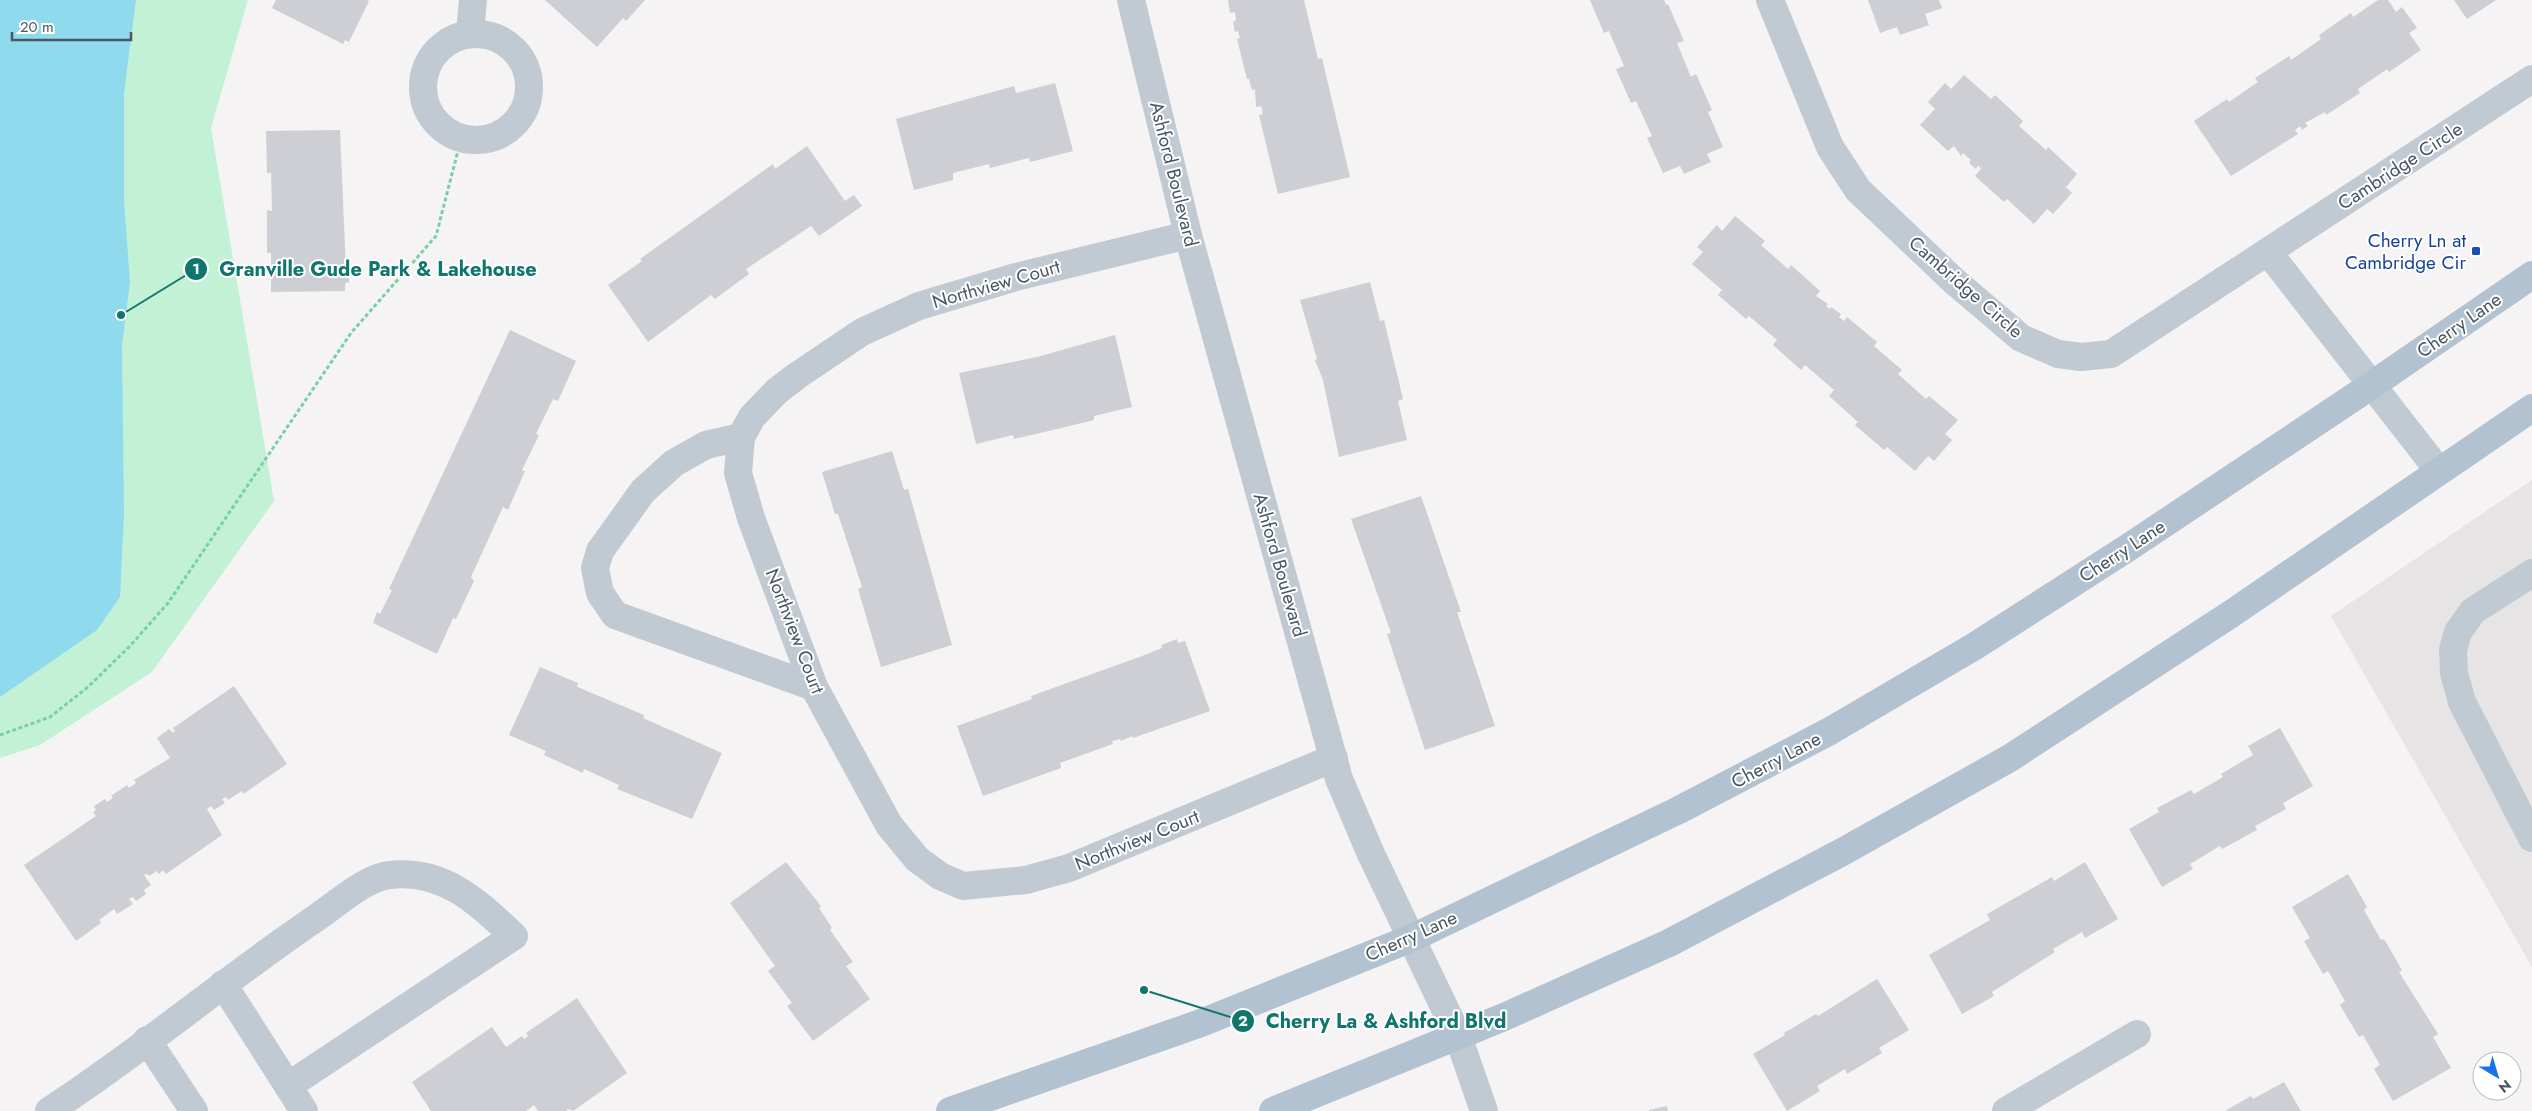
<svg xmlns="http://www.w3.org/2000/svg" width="2532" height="1111" font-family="Jost,sans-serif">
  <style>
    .education { fill: #e6e4e5 }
    .green { fill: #c3f1d5 }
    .water { fill: #90daee }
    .building { fill: #cdcfd5 }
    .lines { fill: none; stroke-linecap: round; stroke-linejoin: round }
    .path { stroke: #7ad0a6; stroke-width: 3; stroke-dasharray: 4 2.5; stroke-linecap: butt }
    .minor { stroke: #c1cad2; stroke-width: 28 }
    .major { stroke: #b3c2d1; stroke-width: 28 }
    .transit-dot { fill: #1a4fb4; stroke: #fff; stroke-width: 2 }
    .labels { text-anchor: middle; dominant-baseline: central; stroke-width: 4; stroke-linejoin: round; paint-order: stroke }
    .street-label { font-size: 19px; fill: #4a5661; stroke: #fff }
    .transit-label { font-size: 19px; fill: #164399; stroke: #fff; text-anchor: end }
    .leader { fill: none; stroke: #0f766e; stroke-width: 2 }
    .callout-dot { fill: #0f766e; stroke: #fff; stroke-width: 2 }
    .mark-label { font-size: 15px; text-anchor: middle; font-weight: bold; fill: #fff }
    .callout-label { font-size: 20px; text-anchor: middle; font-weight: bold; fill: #0f766e; stroke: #fff; stroke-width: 4; stroke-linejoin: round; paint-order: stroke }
  </style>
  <rect width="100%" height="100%" fill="#f5f3f3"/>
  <polygon class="education" points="2532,480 2532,967 2331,616"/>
  <polygon class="green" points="0,0 248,0 211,128 274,501 152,672 40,745 0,758"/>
  <polygon class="water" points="0,0 136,0 124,93 124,200 130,282 122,345 124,514 120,597 97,630 0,697"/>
  <g class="building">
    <polygon points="276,0 366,0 369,1 349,42 345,40 343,44 272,8"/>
    <polygon points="545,0 645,0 626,21 623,18 597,47"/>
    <polygon points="1228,0 1304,0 1318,59 1322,58 1350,177 1278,194 1259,115 1263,114 1261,106 1256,107 1255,89 1252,90 1249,79 1247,79 1237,39 1240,38 1238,31 1235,32 1233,22 1236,20 1235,12 1230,13"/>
    <polygon points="1590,0 1664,0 1666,5 1668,4 1684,41 1677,43 1691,77 1696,74 1712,110 1708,112 1723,147 1707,154 1711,162 1684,174 1680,166 1663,173 1647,138 1652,136 1636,101 1631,103 1616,69 1624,66 1609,31 1604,33"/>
    <polygon points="1868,0 1939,0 1942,8 1925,14 1929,25 1900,35 1897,27 1880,33"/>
    <polygon points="2378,0 2388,0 2396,12 2402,7 2417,28 2409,33 2421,50 2389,72 2387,69 2358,89 2360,93 2326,115 2325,112 2305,123 2308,126 2302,130 2300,126 2295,130 2298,134 2231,176 2194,121 2227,99 2229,102 2258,82 2255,78 2289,56 2291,60 2321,39 2319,35 2351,13 2353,17"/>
    <polygon points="2454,0 2496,0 2467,19"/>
    <polygon points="1964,75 1991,99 1995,95 2023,121 2019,126 2046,150 2048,147 2077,174 2066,187 2072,193 2053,214 2047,209 2034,224 2007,199 2004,202 1975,176 1981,169 1978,165 1976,169 1969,163 1971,160 1963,153 1961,156 1954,146 1948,151 1920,125 1935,109 1928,102 1945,83 1951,89"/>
    <polygon points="1055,83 1073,151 1030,162 1029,158 990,168 989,164 953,173 953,180 914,190 896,119 1014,86 1016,93"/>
    <polygon points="340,130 346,271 349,270 349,282 345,283 345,291 271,292 271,253 267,253 267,210 272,211 271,173 267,173 266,131"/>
    <polygon points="807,146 845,201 854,195 862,206 819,236 811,226 746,269 749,274 715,299 711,295 648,342 608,285 642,261 640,259 773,164 775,169"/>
    <polygon points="1735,216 1765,241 1761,245 1788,269 1791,265 1820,291 1816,296 1828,304 1826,306 1830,309 1831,307 1841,314 1839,317 1844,321 1847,317 1877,342 1874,346 1902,370 1898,374 1926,399 1929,396 1958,420 1945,434 1952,440 1934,461 1928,456 1915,471 1887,447 1884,450 1855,425 1858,422 1829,396 1834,390 1805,365 1801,370 1773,345 1777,340 1749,316 1746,319 1718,295 1722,290 1692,264 1703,252 1697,247 1717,225 1722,231"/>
    <polygon points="1370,282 1380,321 1384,320 1403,399 1398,401 1407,440 1339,457 1323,380 1315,360 1317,359 1300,300"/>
    <polygon points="510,330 576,361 558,401 553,399 536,434 539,435 522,470 525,471 508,510 503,507 471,577 474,581 456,619 453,618 437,654 373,623 377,612 380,614 392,590 389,589"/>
    <polygon points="1115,335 1132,407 1094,416 1094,420 1053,430 1014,439 1013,435 976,444 959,373 1037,357"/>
    <polygon points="892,451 904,490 908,489 952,645 881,667 858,589 862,587 838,514 835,514 822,472"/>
    <polygon points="1421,496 1461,612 1457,612 1495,726 1425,750 1387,634 1391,633 1351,519"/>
    <polygon points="1177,639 1178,643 1185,641 1210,711 1133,738 1132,736 1121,741 1120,739 1112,741 1113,744 1060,763 1061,768 983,796 957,726 1032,699 1031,696 1142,656 1162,648 1161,645"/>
    <polygon points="540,667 578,683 577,687 580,688 644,715 643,718 722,753 692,819 617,789 619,785 584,769 583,773 544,755 546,751 509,735"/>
    <polygon points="234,686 287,764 243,794 242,791 228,800 226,797 222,799 225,803 214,810 211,806 207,809 222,835 166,874 163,870 159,874 157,871 149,876 147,874 144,875 151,885 144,890 146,894 136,901 133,897 129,899 133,904 117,914 114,909 99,920 101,923 76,941 24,865 96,816 93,812 96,810 94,806 105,799 107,802 113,798 111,796 127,785 129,788 136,783 134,780 170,758 157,738 169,729 173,733 175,731 173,728"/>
    <polygon points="2280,728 2313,786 2283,803 2286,809 2255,826 2257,830 2222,849 2220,846 2190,864 2193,869 2162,887 2129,829 2159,812 2157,808 2191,790 2194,794 2223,777 2221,774 2253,755 2248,746"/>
    <polygon points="786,862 821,906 819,908 832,928 830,930 853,962 846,966 870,999 813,1041 787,1006 792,1003 768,971 775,966 730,903"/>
    <polygon points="2085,862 2118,919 2085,938 2082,932 2053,949 2055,952 1992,992 1994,996 1962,1014 1929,955 1990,920 1987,914 2052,877 2054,881"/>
    <polygon points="2348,874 2367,907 2364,910 2381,940 2384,939 2402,970 2399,972 2438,1034 2433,1037 2451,1068 2393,1101 2374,1069 2380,1065 2363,1035 2359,1037 2340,1005 2345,1001 2328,971 2323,974 2304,941 2310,938 2292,907"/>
    <polygon points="1877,979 1909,1030 1879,1048 1882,1053 1847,1074 1845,1069 1817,1086 1820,1091 1787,1111 1753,1054 1785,1035 1784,1033 1816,1014 1818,1016"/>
    <polygon points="577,998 627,1073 573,1111 568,1109 566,1111 538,1111 534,1105 526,1111 431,1111 412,1082 492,1027 506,1047 522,1036 524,1039 528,1036 526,1033"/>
    <polygon points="2284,1082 2301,1111 2225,1111 2251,1096 2253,1099"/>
    <polygon points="1667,1106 1668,1111 1649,1111 1649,1110"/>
  </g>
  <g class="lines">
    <polyline class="path" points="0,735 50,717 88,687 130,646 168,603 351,333 436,236 461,139"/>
    <g class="minor">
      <polyline points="1131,0 1188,235 1339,779 1371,854 1458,1036 1484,1111"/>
      <polyline points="1770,0 1830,147 1858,190 1954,281 2021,338 2058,354 2081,357 2111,354 2532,79"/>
      <polyline points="470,33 473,0"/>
      <circle cx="476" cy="87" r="53"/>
      <polyline points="1188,235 1016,277 919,306 862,332 798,375 777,391 752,417 741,437 738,473 751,518 814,687 889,825 917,859 940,876 963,886 1026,880 1069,868 1334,758"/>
      <polyline points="2268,252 2439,471"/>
      <polyline points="741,437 706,445 674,463 643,491 600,551 595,568 600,593 615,615 814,687"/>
      <polyline points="2532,573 2473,611 2458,632 2453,650 2454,673 2462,702 2532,838"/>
      <polyline points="223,984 304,1111"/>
      <polyline points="147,1040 194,1111"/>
      <path d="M49,1111c92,-60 176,-131 267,-193 20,-13 50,-41 74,-43 55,-6 88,28 124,61l-226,150"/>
      <polyline points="2006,1111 2137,1034"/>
    </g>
    <g class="major">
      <polyline points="950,1111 1201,1023 1412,938 1679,810 1830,731 1975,646 2129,547 2372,385 2532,275"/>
      <polyline points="1273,1111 1504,1017 1669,943 1844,851 2010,758 2231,614 2532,408"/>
    </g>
  </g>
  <rect class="transit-dot" x="2471" y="246" width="10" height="10" rx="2.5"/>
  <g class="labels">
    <g class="street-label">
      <text transform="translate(2400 166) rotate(-33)">Cambridge Circle</text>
      <text transform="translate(1174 174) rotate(76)">Ashford Boulevard</text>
      <text transform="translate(996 284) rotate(-16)">Northview Court</text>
      <text transform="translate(1966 287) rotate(41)">Cambridge Circle</text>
      <text transform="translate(2459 325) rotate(-35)">Cherry Lane</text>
      <text transform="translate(2122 551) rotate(-33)">Cherry Lane</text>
      <text transform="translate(1280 565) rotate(74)">Ashford Boulevard</text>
      <text transform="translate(795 631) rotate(69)">Northview Court</text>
      <text transform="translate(1776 760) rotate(-28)">Cherry Lane</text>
      <text transform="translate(1137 840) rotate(-22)">Northview Court</text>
      <text transform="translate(1411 936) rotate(-24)">Cherry Lane</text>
    </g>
    <g class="transit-label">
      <text x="2466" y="240">Cherry Ln at<tspan x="2466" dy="22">Cambridge Cir</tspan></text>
    </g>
  </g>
  <path class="leader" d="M121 315L196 269M1144 990L1243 1021"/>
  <g class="callout-dot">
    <circle cx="121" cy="315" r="5"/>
    <circle cx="1144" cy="990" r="5"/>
    <circle cx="196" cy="269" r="12"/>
    <circle cx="1243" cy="1021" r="12"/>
  </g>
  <g class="mark-label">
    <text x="196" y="274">1</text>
    <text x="1243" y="1026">2</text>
  </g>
  <g class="callout-label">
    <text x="378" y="276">Granville Gude Park &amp; Lakehouse</text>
    <text x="1386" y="1028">Cherry La &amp; Ashford Blvd</text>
  </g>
  <g transform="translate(2497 1076) rotate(142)"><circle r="24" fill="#ffffff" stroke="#b7bbc0"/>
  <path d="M0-4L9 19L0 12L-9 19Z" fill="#1a73e8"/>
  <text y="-8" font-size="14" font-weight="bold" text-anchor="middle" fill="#4a5661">N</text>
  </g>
  <path d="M12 32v8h119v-8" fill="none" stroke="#4a5661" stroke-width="2.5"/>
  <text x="20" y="32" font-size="15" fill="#4a5661" stroke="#ffffff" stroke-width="4" paint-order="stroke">20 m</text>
</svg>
